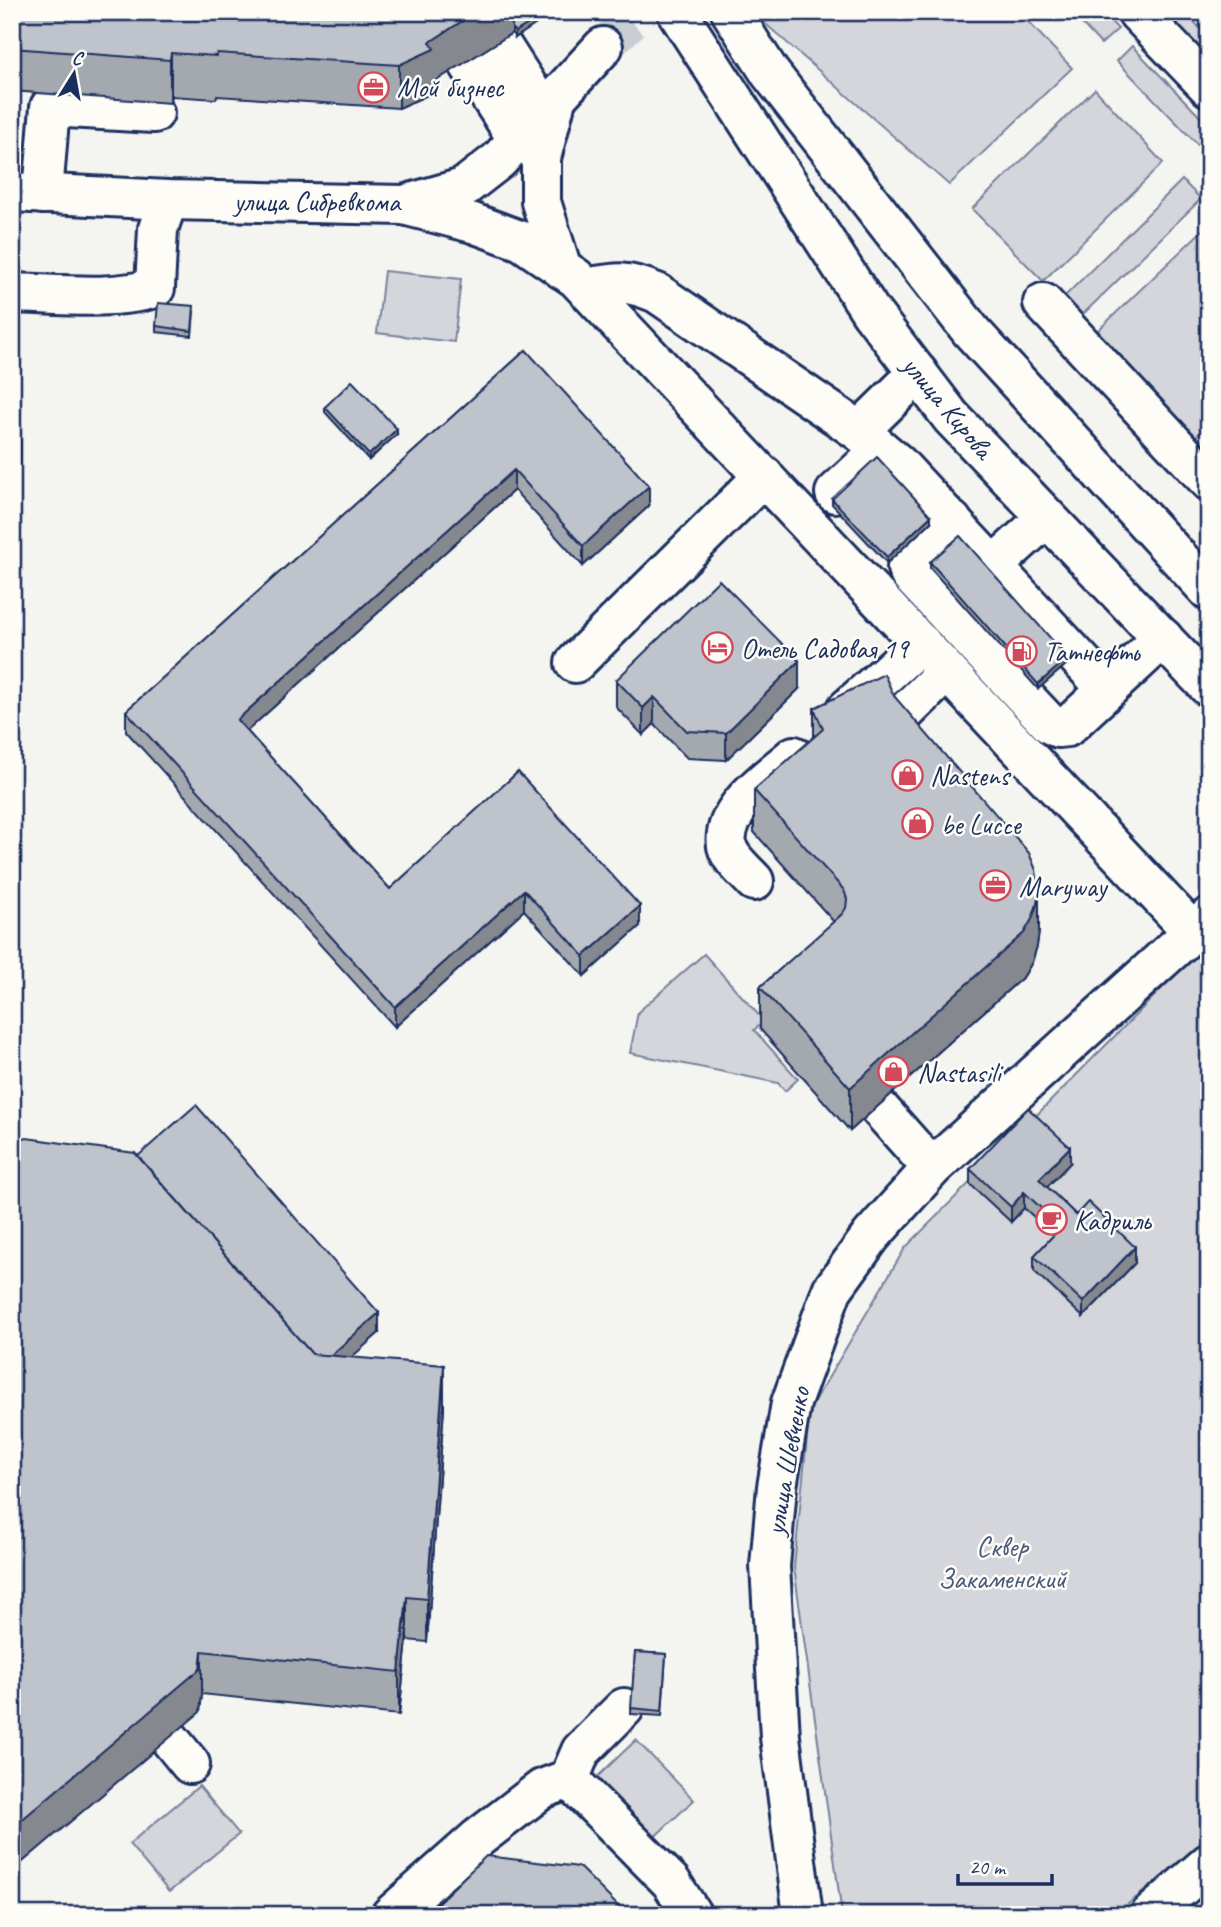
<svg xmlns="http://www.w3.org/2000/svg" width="1221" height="1927" font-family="Caveat,sans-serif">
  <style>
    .green { fill: #d4d6db; stroke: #78829c; stroke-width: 2 }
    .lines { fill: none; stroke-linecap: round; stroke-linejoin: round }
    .minor-tunnel { stroke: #c9cdd4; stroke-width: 38; stroke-dasharray: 38 19; stroke-linecap: butt }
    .minor-casing { stroke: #1b2f5e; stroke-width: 44 }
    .major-casing { stroke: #1b2f5e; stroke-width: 44 }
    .minor { stroke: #fdfcf7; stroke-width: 38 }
    .major { stroke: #fdfcf7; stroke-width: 38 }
    .wall { fill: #a4a8af; stroke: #1b2f5e; stroke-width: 2 }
    .shaded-wall { fill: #86888f; stroke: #1b2f5e; stroke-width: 2 }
    .building { fill: #bfc3cc; stroke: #1b2f5e; stroke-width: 2 }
    .labels { text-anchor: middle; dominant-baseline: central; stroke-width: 5; stroke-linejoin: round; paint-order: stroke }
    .poi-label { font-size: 28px; fill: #1b2f5e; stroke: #fdfcf7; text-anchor: start }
    .street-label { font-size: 28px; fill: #1b2f5e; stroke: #fdfcf7 }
    .park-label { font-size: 28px; fill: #49597d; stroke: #fdfcf7 }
  </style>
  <rect width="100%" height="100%" fill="#f4f4f1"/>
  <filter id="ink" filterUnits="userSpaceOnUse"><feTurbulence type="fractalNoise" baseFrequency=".0143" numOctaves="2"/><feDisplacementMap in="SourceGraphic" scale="14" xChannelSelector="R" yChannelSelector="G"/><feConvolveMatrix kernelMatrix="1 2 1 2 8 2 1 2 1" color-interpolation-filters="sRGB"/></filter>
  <g filter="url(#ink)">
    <g class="green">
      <polygon points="752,12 1019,12 1072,68 949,185"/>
      <polygon points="1071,12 1102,12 1118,29 1101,44"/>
      <polygon points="1155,12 1185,12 1209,38 1209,69"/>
      <polygon points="1132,46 1209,126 1209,135 1198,145 1117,61"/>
      <polygon points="1095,89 1163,163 1043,281 972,209"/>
      <polygon points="1182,180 1201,199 1078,319 1060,301"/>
      <polygon points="1209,224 1209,424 1191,441 1091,337"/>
      <polygon points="384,271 461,279 454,342 377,333"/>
      <polygon points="1209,941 1209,1840 1114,1915 842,1915 794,1567 810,1409 905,1248"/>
      <polygon points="704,954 764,1021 754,1030 798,1079 785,1091 778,1083 630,1053 638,1012"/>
      <polygon points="636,1740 694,1800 649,1842 592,1782"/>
      <polygon points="199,1786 239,1834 169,1892 129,1844"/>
    </g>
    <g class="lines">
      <polyline class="minor-tunnel" points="603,47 640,12"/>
      <defs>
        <g id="minor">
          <polyline points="435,12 518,140"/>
          <polyline points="480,12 544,112"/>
          <polyline points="1137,12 1209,87"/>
          <polyline points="555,104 541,158 541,202 562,269"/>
          <polyline points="12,192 168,200 404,205 463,188 499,160 603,47"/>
          <polyline points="43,194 50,107 154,113"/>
          <polyline points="404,205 473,223 522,241 576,278 1192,931"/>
          <path d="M586,288c32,-6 40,-8 71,5l202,138"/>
          <path d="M12,293c45,1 100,8 143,-5l3,-59 10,-29"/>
          <polyline points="1043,303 1209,481"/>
          <polyline points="918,373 859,431 897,463 1107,689"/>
          <polyline points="835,493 881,450"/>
          <polyline points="952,521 910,560 907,568 910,575 1050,724 1058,728 1067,727 1163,638"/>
          <polyline points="983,588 993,566 1046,518"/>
          <polyline points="575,663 764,476"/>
          <polyline points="847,709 921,643"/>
          <polyline points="889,728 947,671"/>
          <path d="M754,881c-9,-10 -24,-22 -27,-35 -6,-37 43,-69 67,-90"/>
          <polyline points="877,1106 932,1168"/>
          <polyline points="138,1700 190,1764"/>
          <polyline points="569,1779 671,1882 692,1915"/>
          <polyline points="391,1915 478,1838 542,1789 569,1779 581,1751 624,1708"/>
          <polyline points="803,1915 780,1737 770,1566 777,1487 791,1403 832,1290 871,1236 932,1168 1209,917"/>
          <polyline points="1150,1915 1209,1863"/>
        </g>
        <g id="major">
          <polyline points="677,12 871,312 951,417 1209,687"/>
          <polyline points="731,12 770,73 971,331 1209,591"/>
        </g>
      </defs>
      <use href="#minor" class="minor-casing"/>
      <use href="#major" class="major-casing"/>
      <use href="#minor" class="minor"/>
      <use href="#major" class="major"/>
    </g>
    <g class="wall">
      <polygon points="12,12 536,12 536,24 515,38 512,33 434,82 434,92 399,108 217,96 216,99 171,96 170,103 12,91"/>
      <polygon points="194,312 192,336 156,332 156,326"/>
      <polygon points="526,350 649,506 583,566 514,490 247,731 390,889 518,772 640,926 584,976 524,910 395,1027 126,731 126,711"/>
      <polygon points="325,407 397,434 369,460 325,412"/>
      <polygon points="832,499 931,522 887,563 832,504"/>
      <polygon points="930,562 1068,663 1038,689 930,568"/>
      <polygon points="616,680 799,689 726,760 687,758 654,724 643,735 616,707"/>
      <polygon points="894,696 1039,931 1037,946 1032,962 1024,976 850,1131 760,1029 760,987 834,922 754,832 754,790 814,738 814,708"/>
      <polygon points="138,1156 379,1333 351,1357 444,1408 427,1642 407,1640 399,1715 202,1694 200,1712"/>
      <polygon points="1070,1163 1047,1187 1076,1215 1135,1263 1083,1317 1034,1271 1034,1256 1054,1235 1024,1208 1011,1222 970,1184 970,1169"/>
      <polygon points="635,1652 666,1654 662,1716 631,1714"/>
    </g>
    <g class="shaded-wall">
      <polygon points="476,12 512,12 512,33 434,82 434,92 399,108 399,65 430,42"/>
      <polygon points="536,19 536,24 515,38 515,32"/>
      <polygon points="171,53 171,96 170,103 170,60"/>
      <polygon points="20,424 20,464 12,470 12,430"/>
      <polygon points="397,429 397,434 369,460 369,455"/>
      <polygon points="514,470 514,490 237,740 237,720"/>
      <polygon points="649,486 649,506 583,566 583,546"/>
      <polygon points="931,516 931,522 887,563 887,557"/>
      <polygon points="1068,658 1068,663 1038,689 1038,684"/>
      <polygon points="799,661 799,689 726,760 726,733"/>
      <polygon points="654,697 654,724 643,735 643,708"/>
      <polygon points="1039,888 1039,931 1037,946 1032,962 1024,976 850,1131 850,1088"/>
      <polygon points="524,890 524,910 395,1027 395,1007"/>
      <polygon points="640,906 640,926 584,976 584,956"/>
      <polygon points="1070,1147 1070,1163 1039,1195 1039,1179"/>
      <polygon points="1024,1192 1024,1208 1011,1222 1011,1207"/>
      <polygon points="1135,1247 1135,1263 1083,1317 1083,1302"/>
      <polygon points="379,1313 379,1333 311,1393 311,1373"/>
      <polygon points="444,1365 444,1408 427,1642 427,1599"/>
      <polygon points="407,1597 407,1640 399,1715 399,1672"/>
      <polygon points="202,1651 202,1694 200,1712 12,1871 12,1828"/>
    </g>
    <g class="building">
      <polygon points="12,12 476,12 430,42 434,49 399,65 217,53 216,56 171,53 170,60 12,48"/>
      <polygon points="512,12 532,12 536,19 515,32 512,27"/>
      <polygon points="158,303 194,306 192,331 156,326"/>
      <polygon points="526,350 649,486 583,546 514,470 237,720 390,889 518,772 640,906 584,956 524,890 395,1007 126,711"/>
      <polygon points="352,381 397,429 369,455 325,407"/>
      <polygon points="12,413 20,424 12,430"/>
      <polygon points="877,457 931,516 887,557 832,499"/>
      <polygon points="960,536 1068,658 1038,684 930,562"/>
      <polygon points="719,580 799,661 726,733 687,731 654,697 643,708 616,680"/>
      <polygon points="884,674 894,696 1029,853 1036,870 1039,888 1037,904 1032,919 1024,933 850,1088 760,987 842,914 846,908 847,899 844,890 754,790 823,729 814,708"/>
      <polygon points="196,1105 379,1313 330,1356 312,1354 138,1156"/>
      <polygon points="1028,1108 1070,1147 1039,1179 1076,1215 1088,1202 1135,1247 1083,1302 1034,1256 1061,1227 1024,1192 1011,1207 970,1169"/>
      <polygon points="12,1136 135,1153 312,1354 444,1365 427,1599 407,1597 399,1672 202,1651 200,1669 12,1828"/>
      <polygon points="635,1652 666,1654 662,1711 631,1708"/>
      <polygon points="486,1856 579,1867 627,1915 425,1915"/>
    </g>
  </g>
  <defs>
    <symbol id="office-ring" viewBox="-11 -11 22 22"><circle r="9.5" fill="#fdfcf7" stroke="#d1495b" stroke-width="1.5"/><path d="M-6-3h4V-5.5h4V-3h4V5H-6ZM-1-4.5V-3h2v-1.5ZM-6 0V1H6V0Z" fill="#d1495b"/></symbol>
    <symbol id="hotel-ring" viewBox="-11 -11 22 22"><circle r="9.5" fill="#fdfcf7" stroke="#d1495b" stroke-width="1.5"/><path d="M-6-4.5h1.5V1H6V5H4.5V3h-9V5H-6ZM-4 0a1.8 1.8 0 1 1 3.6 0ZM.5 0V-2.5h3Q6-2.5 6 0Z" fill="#d1495b"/></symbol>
    <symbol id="fuel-ring" viewBox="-11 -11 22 22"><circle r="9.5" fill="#fdfcf7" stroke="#d1495b" stroke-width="1.5"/><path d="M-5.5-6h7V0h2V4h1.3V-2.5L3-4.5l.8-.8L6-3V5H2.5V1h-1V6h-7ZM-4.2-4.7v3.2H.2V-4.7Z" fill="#d1495b"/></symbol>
    <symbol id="shop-ring" viewBox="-11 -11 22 22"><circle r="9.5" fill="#fdfcf7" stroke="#d1495b" stroke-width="1.5"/><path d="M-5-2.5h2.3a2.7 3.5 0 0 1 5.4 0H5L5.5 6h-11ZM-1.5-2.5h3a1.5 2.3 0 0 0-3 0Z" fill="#d1495b"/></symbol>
    <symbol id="cafe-ring" viewBox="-11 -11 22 22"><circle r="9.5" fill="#fdfcf7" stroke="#d1495b" stroke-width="1.5"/><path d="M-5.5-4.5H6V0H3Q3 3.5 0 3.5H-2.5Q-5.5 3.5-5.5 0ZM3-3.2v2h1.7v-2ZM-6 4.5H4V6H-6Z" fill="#d1495b"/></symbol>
  </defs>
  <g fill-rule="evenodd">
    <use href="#office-ring" x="356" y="70" width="35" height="35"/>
    <use href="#hotel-ring" x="700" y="630" width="35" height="35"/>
    <use href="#fuel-ring" x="1004" y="634" width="35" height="35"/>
    <use href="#shop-ring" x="890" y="758" width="35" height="35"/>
    <use href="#shop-ring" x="900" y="806" width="35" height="35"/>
    <use href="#office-ring" x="978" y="868" width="35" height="35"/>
    <use href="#shop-ring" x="876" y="1054" width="35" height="35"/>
    <use href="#cafe-ring" x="1034" y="1202" width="35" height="35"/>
  </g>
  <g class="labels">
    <g class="poi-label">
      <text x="397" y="87">Мой бизнес</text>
      <text x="741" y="648">Отель Садовая 19</text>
      <text x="1044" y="651">Татнефть</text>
      <text x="930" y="775">Nastens</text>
      <text x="941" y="824">be Lucce</text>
      <text x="1019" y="886">Maryway</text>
      <text x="917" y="1072">Nastasili</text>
      <text x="1074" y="1220">Кадриль</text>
    </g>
    <g class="street-label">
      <text x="317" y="201">улица Сибревкома</text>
      <text transform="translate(948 407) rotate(50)">улица Кирова</text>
      <text transform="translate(787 1461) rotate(-80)">улица Шевченко</text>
    </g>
    <g class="park-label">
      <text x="1002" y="1546">Сквер<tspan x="1002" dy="32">Закаменский</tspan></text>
    </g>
  </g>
  <rect width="1221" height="1927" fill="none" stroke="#fdfcf7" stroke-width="42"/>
  <rect x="21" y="21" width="1179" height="1885" fill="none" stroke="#1b2f5e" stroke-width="2.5" filter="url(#ink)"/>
  <g transform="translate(74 74) rotate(11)" stroke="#fdfcf7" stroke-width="5" paint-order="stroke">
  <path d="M0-5L12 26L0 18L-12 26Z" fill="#1b2f5e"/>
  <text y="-10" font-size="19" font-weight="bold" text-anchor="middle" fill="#1b2f5e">С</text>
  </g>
  <path d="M958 1874v10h94v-10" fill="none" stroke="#1b2f5e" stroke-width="3.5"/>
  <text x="969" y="1874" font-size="21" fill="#1b2f5e" stroke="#fdfcf7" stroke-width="5" paint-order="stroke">20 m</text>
</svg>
